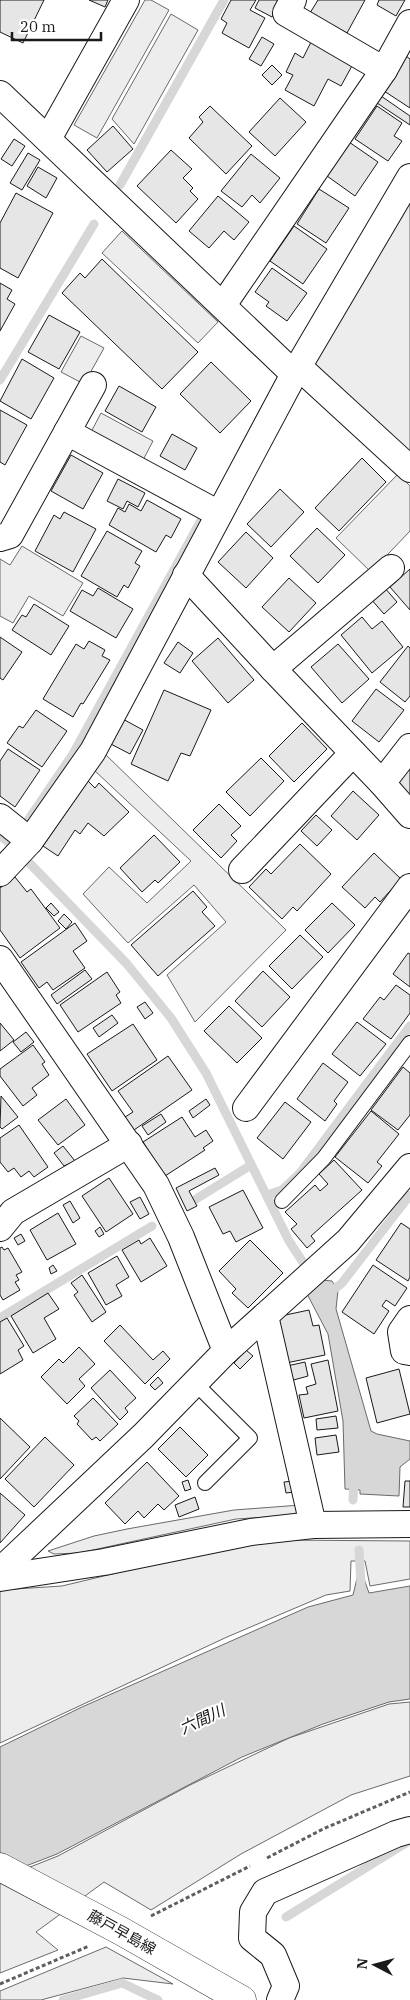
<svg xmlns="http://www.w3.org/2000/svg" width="410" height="2000" font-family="'IBM Plex Serif','Noto Sans JP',serif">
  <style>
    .built { fill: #ededed; stroke: #6a6a6a }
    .water { fill: #d7d7d7; stroke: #6a6a6a }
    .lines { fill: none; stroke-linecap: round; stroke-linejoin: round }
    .stream { stroke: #d7d7d7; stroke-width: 9 }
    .building { fill: #e6e6e6; stroke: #1a1a1a }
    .service-casing { stroke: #1a1a1a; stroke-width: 16 }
    .minor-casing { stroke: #1a1a1a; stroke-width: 28 }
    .secondary-casing { stroke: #1a1a1a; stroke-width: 29 }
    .path { stroke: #5f5f5f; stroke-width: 3; stroke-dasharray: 4 2.5; stroke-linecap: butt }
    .service { stroke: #fff; stroke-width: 14 }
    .minor { stroke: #fff; stroke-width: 26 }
    .secondary { stroke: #fff; stroke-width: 28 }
    .labels { text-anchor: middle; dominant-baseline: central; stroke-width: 4; stroke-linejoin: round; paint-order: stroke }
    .street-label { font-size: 15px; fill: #1a1a1a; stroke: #fff }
    .water-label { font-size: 16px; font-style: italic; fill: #1a1a1a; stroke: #fff }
  </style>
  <rect width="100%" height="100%" fill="#fff"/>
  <g class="built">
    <polygon points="145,0 151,0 169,10 97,138 74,125"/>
    <polygon points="171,14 198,30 134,144 112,119"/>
    <polygon points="410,195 410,454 312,362"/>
    <polygon points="122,231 218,322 198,343 102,253"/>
    <polygon points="81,336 104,348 84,384 61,372"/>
    <polygon points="101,413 153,441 142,462 90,434"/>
    <polygon points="398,474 410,486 410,531 371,572 336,538"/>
    <polygon points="22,546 83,583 63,616 29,596 13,623 0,616 0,559 10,565"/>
    <polygon points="105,754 286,930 195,1022 167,975 226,922 194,885 128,943 83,894 109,867 147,903 191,861 94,770"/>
    <polygon points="301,1505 300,1515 236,1519 79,1553 54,1554 48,1551 94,1536 127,1529 234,1510"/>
    <polygon points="278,1540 410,1541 410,1579 370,1586 365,1561 351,1561 350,1591 326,1595 227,1637 0,1743 0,1590 62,1586 204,1552"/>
    <polygon points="410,1702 410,1776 351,1795 241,1854 151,1910 104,1882 36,1932 58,1950 0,1973 0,1879 58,1856 190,1785 289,1738 389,1704"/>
    <polygon points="106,1947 173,1984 123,1978 41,2000 0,2000 0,1991"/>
  </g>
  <g class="water">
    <polygon points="322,1280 332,1281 338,1290 336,1309 371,1431 377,1434 410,1441 410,1459 400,1467 399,1496 360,1494 360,1490 345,1489 343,1421 328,1334 306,1292"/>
    <polygon points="362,1573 369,1593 410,1586 410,1699 389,1702 323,1724 242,1757 57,1854 0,1876 0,1747 82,1707 308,1607 353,1595 358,1574"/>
  </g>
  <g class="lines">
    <g class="stream">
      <polyline points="120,185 224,0"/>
      <polyline points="0,380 94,224"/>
      <polyline points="20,832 73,754 204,515"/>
      <polyline points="0,836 11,844 127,964 171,1018 206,1073 289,1241 310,1273"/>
      <polyline points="267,1195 282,1190 300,1173 410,1026"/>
      <polyline points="196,1199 251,1165"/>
      <polyline points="328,1294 342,1283 410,1195"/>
      <polyline points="0,1318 152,1226"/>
      <polyline points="353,1500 354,1478"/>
      <polyline points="359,1550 361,1584"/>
      <polyline points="286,1917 409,1841"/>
      <polyline points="63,2000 122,1983 158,2000"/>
    </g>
  </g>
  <g class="building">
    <polygon points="0,0 44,0 23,43 0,32"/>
    <polygon points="89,0 108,0 105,7"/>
    <polygon points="231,0 256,0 250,10 265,18 249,48 222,33 227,23 221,19"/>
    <polygon points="259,0 281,0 272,17 255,8"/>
    <polygon points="318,0 365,0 347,33 310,13"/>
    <polygon points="379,0 405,0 396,16 377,5"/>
    <polygon points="262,37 274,44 261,66 249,59"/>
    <polygon points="311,42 353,64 341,86 328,79 314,106 285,90 293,75 286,72 295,53 303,58"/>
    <polygon points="406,56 410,59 410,108 384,91"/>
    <polygon points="272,65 282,75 272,85 262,75"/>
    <polygon points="381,96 410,116 410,125 377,103"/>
    <polygon points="280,98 306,122 275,156 249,132"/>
    <polygon points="210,106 252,146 226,174 189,138 203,122 199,117"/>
    <polygon points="377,106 402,123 394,136 402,141 388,161 355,139"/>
    <polygon points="113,126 133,149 107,172 87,150"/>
    <polygon points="14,139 25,146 12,166 1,159"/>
    <polygon points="349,142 378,162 355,196 327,176"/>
    <polygon points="171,150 192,169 183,178 193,188 190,191 198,199 176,223 137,186"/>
    <polygon points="28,153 40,160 22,190 10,183"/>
    <polygon points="251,154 280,178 260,203 252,195 242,207 221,191"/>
    <polygon points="38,167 57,178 46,198 27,186"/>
    <polygon points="319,189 349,208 326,243 297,224"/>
    <polygon points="16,193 53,213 18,278 0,268 0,223"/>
    <polygon points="218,196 249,222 234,240 224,231 209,248 189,231"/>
    <polygon points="294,226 327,249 303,284 270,261"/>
    <polygon points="102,259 198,352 162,389 62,293 80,273 85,278"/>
    <polygon points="272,268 307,293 287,321 266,306 269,302 255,292"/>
    <polygon points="0,283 12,290 7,299 15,304 0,331"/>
    <polygon points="49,315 80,332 59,369 28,352"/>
    <polygon points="22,359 54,378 31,419 0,401"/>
    <polygon points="211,362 251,401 220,433 180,394"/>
    <polygon points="119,386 156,407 142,432 105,411"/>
    <polygon points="0,410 27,425 5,465 0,462"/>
    <polygon points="172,434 197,448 185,470 160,456"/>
    <polygon points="71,455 103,473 83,509 51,491"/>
    <polygon points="362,458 386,482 339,531 315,508"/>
    <polygon points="118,479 145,493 138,507 127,501 123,509 107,501"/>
    <polygon points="280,489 304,512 271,547 247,524"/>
    <polygon points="147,500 181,519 171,538 166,535 156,552 109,525 118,508 125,512 129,504 141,511"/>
    <polygon points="64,512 96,529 73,572 35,551 54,515 60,519"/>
    <polygon points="317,528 345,555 318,583 290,556"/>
    <polygon points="107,531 142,551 135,563 140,566 128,588 124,585 117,597 81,576"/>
    <polygon points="246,532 273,558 246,588 218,562"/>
    <polygon points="410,569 410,610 390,587"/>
    <polygon points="289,578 316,603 289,632 262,607"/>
    <polygon points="384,587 397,602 384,614 370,598"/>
    <polygon points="98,588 133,609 116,638 70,611 82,590 93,596"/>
    <polygon points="34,604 69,626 51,655 12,630 22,615 26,617"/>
    <polygon points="362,617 372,629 382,621 403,647 372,673 341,635"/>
    <polygon points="0,637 22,652 3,680 0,678"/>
    <polygon points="218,638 254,680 228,703 192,661"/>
    <polygon points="89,641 105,650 102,656 110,660 83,704 81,703 73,717 43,699 76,644 84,649"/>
    <polygon points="178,642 193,653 180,673 164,663"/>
    <polygon points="338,644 369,679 342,703 311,667"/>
    <polygon points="408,646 410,648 410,696 405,702 380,682"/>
    <polygon points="376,689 404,710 379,742 352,721"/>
    <polygon points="164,690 211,710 190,756 181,753 168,781 131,764"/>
    <polygon points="36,710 67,731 42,767 7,743 19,726 23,728"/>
    <polygon points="121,718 143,730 130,754 107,742"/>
    <polygon points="302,723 327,749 294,782 269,756"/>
    <polygon points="8,749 40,770 15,807 0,796 0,761"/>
    <polygon points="261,758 284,781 250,816 226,792"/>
    <polygon points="410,767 410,797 396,785"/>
    <polygon points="88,781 95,788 99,783 129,812 104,836 88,823 80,834 75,830 58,856 43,846"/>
    <polygon points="353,791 379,815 357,840 331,816"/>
    <polygon points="219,804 241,826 231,835 237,841 221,858 193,830"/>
    <polygon points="316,815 332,830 317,846 301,831"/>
    <polygon points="154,835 180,862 158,883 155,880 142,892 120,868"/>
    <polygon points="300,844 331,874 297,911 293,907 282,919 249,887 266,869 271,874"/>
    <polygon points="374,853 401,879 380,902 375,897 365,908 342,887"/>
    <polygon points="15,877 27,892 31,889 60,928 20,958 0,930 0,888"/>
    <polygon points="193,891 207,907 202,912 215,926 158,976 131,945"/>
    <polygon points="51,903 59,912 54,916 46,908"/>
    <polygon points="332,903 355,925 328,953 305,930"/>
    <polygon points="64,914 72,922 66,929 58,921"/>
    <polygon points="75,923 87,941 73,951 85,968 53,990 47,982 39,988 21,962"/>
    <polygon points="300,935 323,957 292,989 269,966"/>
    <polygon points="408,953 410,954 410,987 393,974"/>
    <polygon points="85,970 92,979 57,1004 51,995"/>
    <polygon points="263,971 290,997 262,1027 235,1001"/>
    <polygon points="107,972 120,992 116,995 121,1003 78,1032 60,1005"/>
    <polygon points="396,985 410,995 410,1013 391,1039 363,1019 380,997 384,1000"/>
    <polygon points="145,1002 153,1013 145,1019 137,1007"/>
    <polygon points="229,1006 262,1038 237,1063 204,1031"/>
    <polygon points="112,1015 118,1023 99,1037 93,1028"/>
    <polygon points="357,1022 386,1044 360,1076 332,1054"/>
    <polygon points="0,1023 14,1040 0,1051"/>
    <polygon points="133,1024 157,1060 112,1091 87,1054"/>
    <polygon points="26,1032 34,1042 21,1052 13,1042"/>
    <polygon points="33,1045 45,1062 42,1064 49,1075 32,1088 37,1095 23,1106 0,1076 0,1069"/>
    <polygon points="168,1056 192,1090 134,1130 125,1117 133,1112 118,1091"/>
    <polygon points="323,1063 348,1082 334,1101 337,1104 325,1121 297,1099"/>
    <polygon points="403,1067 410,1073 410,1115 398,1130 371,1110"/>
    <polygon points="1,1096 18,1117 2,1129 0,1127"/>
    <polygon points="66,1099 85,1125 58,1145 38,1120"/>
    <polygon points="206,1099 210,1105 193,1118 189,1111"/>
    <polygon points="285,1102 311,1122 283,1159 257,1138"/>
    <polygon points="371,1111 399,1134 377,1162 382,1166 368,1183 335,1157"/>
    <polygon points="161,1114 166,1122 148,1135 142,1126"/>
    <polygon points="182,1117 195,1137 206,1130 213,1141 203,1148 205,1150 165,1176 143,1142"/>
    <polygon points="19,1125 48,1167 34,1177 29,1171 21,1177 14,1168 8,1172 0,1162 0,1138"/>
    <polygon points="63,1146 75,1161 64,1166 54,1153"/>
    <polygon points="334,1160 362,1190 311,1236 315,1241 307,1248 291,1229 297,1224 285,1212 315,1185 320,1191 328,1184 319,1174"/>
    <polygon points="215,1168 219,1175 189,1191 197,1206 187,1211 176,1188"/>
    <polygon points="109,1178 133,1214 106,1232 82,1196"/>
    <polygon points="243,1190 263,1228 236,1242 230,1231 223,1234 209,1207"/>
    <polygon points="140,1197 149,1214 140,1219 130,1202"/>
    <polygon points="70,1201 80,1218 73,1223 63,1205"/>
    <polygon points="58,1213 76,1244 47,1260 30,1230"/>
    <polygon points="401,1223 410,1229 410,1277 408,1281 376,1260"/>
    <polygon points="100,1227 104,1234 99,1237 95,1231"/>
    <polygon points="21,1234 25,1241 18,1245 14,1238"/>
    <polygon points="150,1238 167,1266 141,1282 122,1250 139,1240 141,1244"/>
    <polygon points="250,1240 283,1273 248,1308 232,1293 236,1289 219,1271"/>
    <polygon points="2,1247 4,1250 8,1248 22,1272 16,1275 19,1280 15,1282 20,1290 3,1300 0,1295 0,1248"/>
    <polygon points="117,1256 129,1277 116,1285 122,1296 106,1305 88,1273"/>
    <polygon points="53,1265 57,1271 51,1274 49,1268"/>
    <polygon points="373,1265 407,1288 395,1306 386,1300 382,1306 389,1311 374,1334 342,1312"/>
    <polygon points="82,1275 106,1312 92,1322 74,1295 78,1292 71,1283"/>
    <polygon points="48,1293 59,1309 44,1318 56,1339 33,1353 11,1316"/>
    <polygon points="309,1310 313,1326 319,1325 325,1355 286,1363 276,1317"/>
    <polygon points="7,1318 24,1346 18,1350 23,1360 0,1374 0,1322"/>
    <polygon points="120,1325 153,1360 163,1351 170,1359 145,1384 104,1341"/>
    <polygon points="79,1347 95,1364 79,1379 85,1386 67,1404 41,1377 59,1359 63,1363"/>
    <polygon points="246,1350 253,1356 240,1369 234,1363"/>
    <polygon points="328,1360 338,1411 304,1418 299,1395 308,1394 306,1387 316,1384 311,1364"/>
    <polygon points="305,1362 308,1376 290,1381 287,1366"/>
    <polygon points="399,1369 410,1414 377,1423 366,1378"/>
    <polygon points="110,1370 136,1398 125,1408 128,1412 120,1420 91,1388"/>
    <polygon points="158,1377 163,1383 155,1390 150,1385"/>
    <polygon points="93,1398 118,1424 100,1441 96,1437 92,1440 77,1424 79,1421 74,1416"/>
    <polygon points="336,1416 338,1428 317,1430 316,1419"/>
    <polygon points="0,1418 30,1447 0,1479"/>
    <polygon points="180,1427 208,1455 186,1477 158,1449"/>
    <polygon points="336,1435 339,1452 317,1455 315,1438"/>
    <polygon points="45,1437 74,1465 34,1507 5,1479"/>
    <polygon points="147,1462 179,1496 164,1510 158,1504 144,1518 138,1511 125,1524 105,1503"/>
    <polygon points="188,1480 191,1489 185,1491 182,1482"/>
    <polygon points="293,1481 294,1492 286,1493 284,1482"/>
    <polygon points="405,1481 410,1481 410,1507 403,1507"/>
    <polygon points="0,1493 25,1515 0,1543"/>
    <polygon points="195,1497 199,1509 179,1517 175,1505"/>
  </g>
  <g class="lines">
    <defs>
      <g id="service">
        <polyline points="282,1201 324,1158 410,1043"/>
        <polyline points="195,1383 250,1438 205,1483"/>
      </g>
      <g id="minor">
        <polyline points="293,0 286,13 384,70"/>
        <polyline points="0,94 294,374"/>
        <polyline points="48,139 126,0"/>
        <polyline points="223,305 384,70 410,23"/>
        <polyline points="300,368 410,469"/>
        <polyline points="67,432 219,514"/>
        <polyline points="0,538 10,535 93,385"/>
        <polyline points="186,575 273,669 382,783 410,815"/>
        <polyline points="273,669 391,568"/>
        <polyline points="382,783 410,747"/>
        <polyline points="0,817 30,841"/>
        <polyline points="242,870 353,753"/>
        <polyline points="0,873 30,841 93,751 294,374 410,177"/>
        <polyline points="0,959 156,1185 181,1237 226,1351"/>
        <polyline points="246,1108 410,887"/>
        <polyline points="0,1228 13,1212 129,1144"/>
        <polyline points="265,1316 313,1525"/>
        <polyline points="410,1319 401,1332 404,1351 410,1352"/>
        <polyline points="0,1571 143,1436 226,1351 348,1241 410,1167"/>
        <polyline points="0,1578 104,1562 251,1532 313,1525 410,1524"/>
        <polyline points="280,2000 286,1986 273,1955 252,1938 253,1912 265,1892 396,1834 410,1830"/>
      </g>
      <polyline id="secondary" points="0,1867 121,1931 242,2000"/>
    </defs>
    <use href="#service" class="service-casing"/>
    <use href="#minor" class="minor-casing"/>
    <use href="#secondary" class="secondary-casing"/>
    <g class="path">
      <polyline points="267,1858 323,1829 410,1792"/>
      <polyline points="151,1916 250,1866"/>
      <polyline points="0,1984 89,1946"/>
    </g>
    <use href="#service" class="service"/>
    <use href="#minor" class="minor"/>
    <use href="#secondary" class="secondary"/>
  </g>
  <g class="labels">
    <g class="street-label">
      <text transform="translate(122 1932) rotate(29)">藤戸早島線</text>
    </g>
    <g class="water-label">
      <text transform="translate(202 1719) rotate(-25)">六間川</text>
    </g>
  </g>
  <g transform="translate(375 1965) rotate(276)" stroke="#ffffff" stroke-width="4" paint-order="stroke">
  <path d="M0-4L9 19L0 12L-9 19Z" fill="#1a1a1a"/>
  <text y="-8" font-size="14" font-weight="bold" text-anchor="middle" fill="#1a1a1a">N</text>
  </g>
  <path d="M12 32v8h89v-8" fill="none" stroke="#1a1a1a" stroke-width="2.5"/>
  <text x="20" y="32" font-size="15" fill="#1a1a1a" stroke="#ffffff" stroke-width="4" paint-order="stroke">20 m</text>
</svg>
